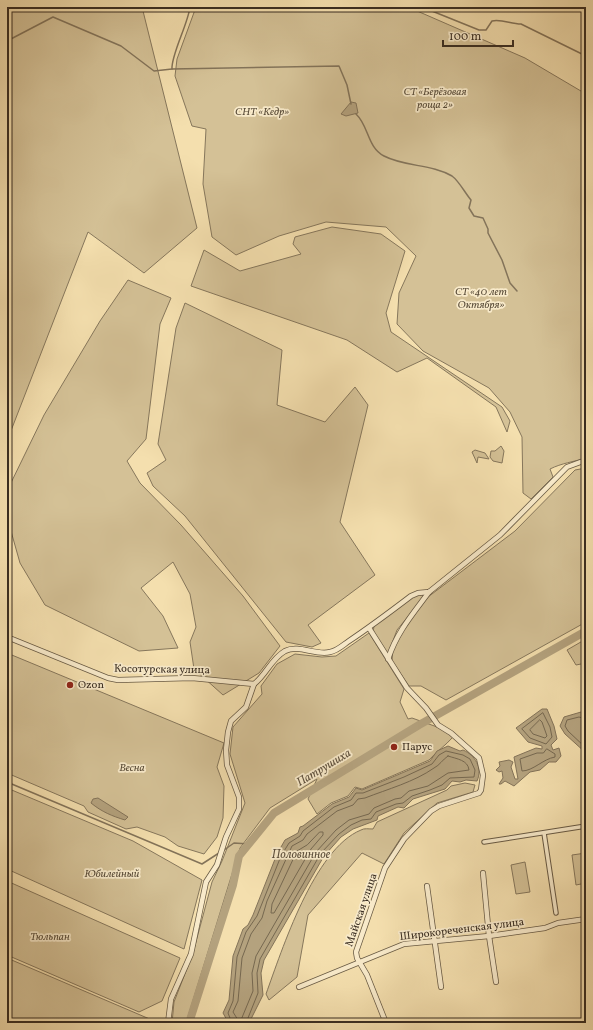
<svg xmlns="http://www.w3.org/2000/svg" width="593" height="1030" font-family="Vollkorn,serif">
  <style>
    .green { fill: #d4c196; stroke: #86775c }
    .water { fill: #b4a27e; stroke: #837359 }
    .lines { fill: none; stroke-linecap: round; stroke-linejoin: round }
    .shore { stroke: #766850; stroke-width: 1 }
    .stream { stroke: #837359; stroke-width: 1.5 }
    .river { stroke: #b4a27e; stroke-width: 8 }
    .pedestrian-casing { stroke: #685a44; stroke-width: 5.5 }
    .minor-casing { stroke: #685a44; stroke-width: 6 }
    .pedestrian { stroke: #f8eaca; stroke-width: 3.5 }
    .minor { stroke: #f8eaca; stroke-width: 4.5 }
    .poi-dot { fill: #8f2418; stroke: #f8eaca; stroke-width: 1.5 }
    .labels { text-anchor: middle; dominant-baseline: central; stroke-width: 3.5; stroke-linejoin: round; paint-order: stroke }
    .park-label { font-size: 11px; font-style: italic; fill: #584b38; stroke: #f8eaca }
    .street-label { font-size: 11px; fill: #392d21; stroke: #f8eaca }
    .poi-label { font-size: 11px; fill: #392d21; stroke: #f8eaca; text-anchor: start }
    .water-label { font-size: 12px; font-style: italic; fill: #5e503d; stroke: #f8eaca }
  </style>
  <rect width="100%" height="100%" fill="#f4dfae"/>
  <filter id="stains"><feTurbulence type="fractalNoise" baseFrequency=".005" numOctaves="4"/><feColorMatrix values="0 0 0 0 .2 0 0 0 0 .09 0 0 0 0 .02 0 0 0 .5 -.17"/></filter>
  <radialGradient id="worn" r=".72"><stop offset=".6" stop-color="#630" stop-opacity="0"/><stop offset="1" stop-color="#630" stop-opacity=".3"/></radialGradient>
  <g class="green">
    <polygon points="7,7 142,7 197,228 144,273 88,232 7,441"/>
    <path d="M196,7h212l117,51 61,36v364c-13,4 -24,5 -36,11l3,8 -22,22 -8,-6 -1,-56 -12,-25 -21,-24 -66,-37 -26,-27 2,-31 17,-37 -30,-29 -60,-5 -47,14 -43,19 -24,-18 -9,-53 3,-55 -14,-3 -17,-50 2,-17z"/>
    <polygon points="332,227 381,234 405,251 386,313 391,332 502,407 510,421 507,432 496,407 427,358 397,372 347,340 191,286 204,250 240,271 301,254 293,244 295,237"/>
    <polygon points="128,280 171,298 160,324 146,439 127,461 140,483 181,525 243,596 280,646 259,673 223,695 194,669 190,642 196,627 190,594 173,562 141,588 163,616 178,648 139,651 45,605 20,563 7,517 7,491 44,415 100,321"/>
    <polygon points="185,303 282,350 277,405 325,422 355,387 368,405 340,522 375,575 308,625 321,643 312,647 286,642 185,516 153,486 147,473 166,460 158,444 176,328"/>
    <polygon points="501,446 504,451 502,463 493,461 490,457 491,451 495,451"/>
    <polygon points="475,450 485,453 489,459 478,457 477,463 472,452"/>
    <polygon points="586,468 586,622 446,700 421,686 409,686 392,661 393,648 400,634 428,597 515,531 575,470"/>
    <path d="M419,594l4,1v3l-26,32 -9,24c-6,-8 -17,-18 -14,-28l39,-30z"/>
    <path d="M369,633l35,56 -4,13 8,17 4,-1 28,10 13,9c-8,9 -16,14 -24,23l-67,29 -7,-2 -7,9 -17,7 -14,11 -9,-15 9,-20 -47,29 -30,40 -54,175h-14l2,-21 19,-49 19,-71 10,-21 23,-58 -15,-49 3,-27 29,-33 -1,-8 16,-22 18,-10 27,3 14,-1z"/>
    <polygon points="586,639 586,663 576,665 567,650"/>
    <polygon points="7,653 224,743 217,767 224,786 223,818 217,837 204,854 178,846 165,837 137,827 126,829 88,812 84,806 7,773"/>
    <path d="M465,783l10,2 -2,7 -36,11 -33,30 -20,31 -22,-11 -54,62 -11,62 -28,23 -3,-6c16,-44 48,-145 95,-164 3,-2 8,-1 12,-1l4,-7 70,-32 4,-4z"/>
    <polygon points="7,788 133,841 202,880 184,949 7,869"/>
    <polygon points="586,853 586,883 576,885 572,855"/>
    <polygon points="525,862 530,892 516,894 511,865"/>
    <polygon points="7,881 180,958 162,1001 139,1012 7,955"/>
    <polygon points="7,958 159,1023 7,1023"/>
  </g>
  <g class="water">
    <polygon points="351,102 356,103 358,113 346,116 341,114"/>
    <polygon points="542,709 547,709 554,726 557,739 551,745 553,750 559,748 561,756 556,762 549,762 540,770 530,772 514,786 505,781 501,784 499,784 503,778 502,771 499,772 496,770 500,766 499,762 509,760 513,762 511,767 515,779 518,779 514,757 536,748 542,749 542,746 528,742 516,728"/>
    <polygon points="581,712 586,717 586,753 565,734 560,726 564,717"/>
    <path d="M448,746l12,5 3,-1c12,5 20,18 14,31l-11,-1 -6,2 -8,-1 -7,8 -32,10 -9,9 -6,-1 -20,9 -1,4 -24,9 -12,8 -17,19 -60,104 -3,13 2,22 -14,28 -21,-1 -5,-9 6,-13 4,-44 10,-27 5,-4 5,-10 24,-61 8,-14 13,-7 2,-6 3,-1 29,-22 17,-7 7,-9 6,2 68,-29 7,-10z"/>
    <path d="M98,798l30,19 -3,3c-13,-4 -23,-8 -34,-17l2,-4z"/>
  </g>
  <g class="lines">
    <g class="shore">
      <polygon points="543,713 550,727 552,737 546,744 530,738 522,729"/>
      <polyline points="586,719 579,717 567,720 565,726 568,731 586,748"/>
      <polygon points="540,720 542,722 547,736 545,738 533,734 530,730"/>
      <path d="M547,749l8,5v3c-12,2 -22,14 -33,14l-2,-12 17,-6h6z"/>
      <path d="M448,756c9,3 20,4 21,14l-21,3 -20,13 -19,5 -8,7 -6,1 -21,9 -5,6 -20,6 -13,10 -20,22 -60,104 -4,17 1,18 -12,29h-3l-5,-8 5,-11 4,-43 9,-24 11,-16 5,-17 25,-55 11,-6 4,-6 30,-23 16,-6 5,-6 7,-1c23,-9 49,-16 69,-30 6,-3 8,-8 14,-12z"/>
      <polygon points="320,832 323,832 323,835 311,849 274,913 271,913 272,904 297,851 307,845"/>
      <polyline points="232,1023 228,1013 233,1001 237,957 246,932 257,916 281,856 289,843 300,836 303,831 334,807 351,800 356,793 363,793 404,777 432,764 439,755 446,751 463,755 470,759 475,770 474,777 450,778 442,785 430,790 412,796 403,803 396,804 376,812 371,819 362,820 351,825 339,834 321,853 260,959 257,973 258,993 246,1023"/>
    </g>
    <g class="stream">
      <path d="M422,7l57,23h7l6,-9c10,-2 19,3 29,3l65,32"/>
      <polyline points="7,41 53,17 121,46 154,71 172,69 339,66 347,85 351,104"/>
      <path d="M172,69c-1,-14 16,-45 18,-62"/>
      <path d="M356,114c13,12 11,33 28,42 21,11 48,8 68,20 7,5 13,17 19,24l-2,8 5,8 9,2 5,11v4l14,27 8,23 7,8"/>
      <polyline points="7,782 202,864 219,853"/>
      <polyline points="224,850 234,843 249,844"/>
    </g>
    <polyline class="river" points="189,1023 233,885 239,856 274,813 419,725 586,631"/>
    <defs>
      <g id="pedestrian">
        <polyline points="544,833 556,913"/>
        <polyline points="484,842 586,826"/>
      </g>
      <g id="minor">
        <polyline points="579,7 586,10"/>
        <polyline points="369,628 407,688 426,708 438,725 451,733 479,758 483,775 481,790 479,793 439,806 431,811 404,839 385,868 356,952 357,958 367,975 386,1023"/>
        <path d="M7,637l101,41 10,2 74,-2 62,6c12,-9 17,-25 31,-33 14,-7 31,5 45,1 7,-1 13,-7 19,-11 21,-14 41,-29 62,-45l7,-3 11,-1 71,-57 67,-68 19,-7"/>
        <path d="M388,659c9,-27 24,-44 41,-67"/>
        <polyline points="483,873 489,936 496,982"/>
        <polyline points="427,886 441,987"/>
        <polyline points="299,987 404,944 489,936 545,928 558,923 586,919"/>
        <polyline points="168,1023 171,999 191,954 206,882 217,865 226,837 239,809 239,797 227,765 226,750 228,732 231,721 246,707 254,684"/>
      </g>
    </defs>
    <use href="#pedestrian" class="pedestrian-casing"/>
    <use href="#minor" class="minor-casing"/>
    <use href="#pedestrian" class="pedestrian"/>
    <use href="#minor" class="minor"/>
  </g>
  <g class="poi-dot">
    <circle cx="70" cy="685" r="4"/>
    <circle cx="394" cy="747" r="4"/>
  </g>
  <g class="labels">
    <g class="park-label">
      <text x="435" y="92">СТ «Берёзовая<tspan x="435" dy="13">роща 2»</tspan></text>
      <text x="262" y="112">СНТ «Кедр»</text>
      <text x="481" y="292">СТ «40 лет<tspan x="481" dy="13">Октября»</tspan></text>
      <text x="132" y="768">Весна</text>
      <text x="112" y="874">Юбилейный</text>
      <text x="50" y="937">Тюльпан</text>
    </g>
    <g class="street-label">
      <text transform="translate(162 670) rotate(1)">Косотурская улица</text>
      <text transform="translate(362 910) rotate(-71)">Майская улица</text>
      <text transform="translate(462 930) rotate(-7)">Широкореченская улица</text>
    </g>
    <g class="poi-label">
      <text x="78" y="685">Ozon</text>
      <text x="402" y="747">Парус</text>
    </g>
    <g class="water-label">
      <text transform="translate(324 768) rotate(-31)">Патрушиха</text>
      <text x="301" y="855">Половинное</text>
    </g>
  </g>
  <rect width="593" height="1030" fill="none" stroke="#f4dfae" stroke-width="24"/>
  <rect x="8" y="8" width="577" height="1014" fill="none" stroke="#392d21" stroke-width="2"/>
  <rect x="12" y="12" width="569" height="1006" fill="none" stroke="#392d21"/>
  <path d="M443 40v6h70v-6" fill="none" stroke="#392d21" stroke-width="2"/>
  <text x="449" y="40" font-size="12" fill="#392d21" stroke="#f8eaca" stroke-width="3" paint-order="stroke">100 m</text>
  <rect width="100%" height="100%" filter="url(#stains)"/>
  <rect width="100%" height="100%" fill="url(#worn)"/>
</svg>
